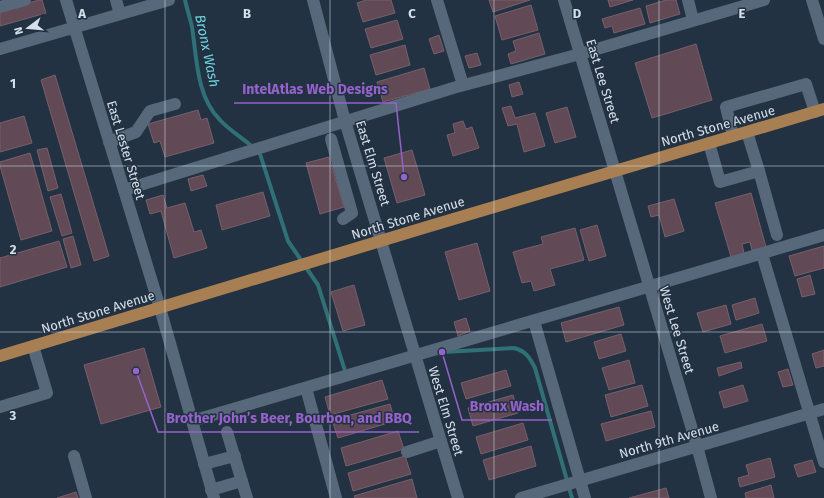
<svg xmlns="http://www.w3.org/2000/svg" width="824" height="498" font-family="'Fira Sans',sans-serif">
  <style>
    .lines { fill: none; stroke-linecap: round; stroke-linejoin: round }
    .stream { stroke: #307077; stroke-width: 4 }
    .building { fill: #614a55; stroke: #775f6a }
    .minor { stroke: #57687a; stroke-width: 12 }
    .major { stroke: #a77f53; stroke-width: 12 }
    .grid { fill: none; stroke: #d6e0ea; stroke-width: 1; stroke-opacity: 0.55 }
    .labels { text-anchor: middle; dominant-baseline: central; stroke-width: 3; stroke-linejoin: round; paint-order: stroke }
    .street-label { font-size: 13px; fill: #d6e0ea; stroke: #233242 }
    .water-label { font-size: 14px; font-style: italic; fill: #6fd4df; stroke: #233242 }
    .grid-label { font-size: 13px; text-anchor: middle; font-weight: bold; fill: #d6e0ea; stroke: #233242; stroke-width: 3; stroke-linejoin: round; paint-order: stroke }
    .leader { fill: none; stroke: #9662cc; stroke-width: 1.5 }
    .callout-dot { fill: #9662cc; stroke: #233242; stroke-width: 1.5 }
    .callout-label { font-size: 14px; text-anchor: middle; font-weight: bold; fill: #9662cc; stroke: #233242; stroke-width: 3; stroke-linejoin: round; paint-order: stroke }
  </style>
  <rect width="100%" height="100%" fill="#233242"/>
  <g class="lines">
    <g class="stream">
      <path d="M185,0c2,9 5,18 7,27 5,31 4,69 28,93 12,13 27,20 40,34l28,87 30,44 28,89"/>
      <path d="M444,352l70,-4c12,3 16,10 21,20l37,130"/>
    </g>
  </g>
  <g class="building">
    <polygon points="39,0 42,0 46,13 0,26 0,11"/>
    <polygon points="366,0 391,0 395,13 363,22 357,3"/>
    <polygon points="489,0 530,0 493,12"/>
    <polygon points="608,0 633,0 610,7"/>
    <polygon points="666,0 676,0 680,14 650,23 646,6"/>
    <polygon points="531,5 538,30 502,40 495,16"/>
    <polygon points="640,8 645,24 614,33 612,26 605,28 602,19"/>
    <polygon points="397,20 403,39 371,48 365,29"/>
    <polygon points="539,33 545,54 511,64 508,54 516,51 513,41"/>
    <polygon points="439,35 444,51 434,54 429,39"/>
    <polygon points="696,44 712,100 652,118 635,63"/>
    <polygon points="405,45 410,65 376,75 370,55"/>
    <polygon points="477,53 481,65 469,68 465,56"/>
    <polygon points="424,68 430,89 383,102 377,82"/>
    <polygon points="55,75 109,256 94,261 41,80"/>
    <polygon points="519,82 523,94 512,97 509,85"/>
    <polygon points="511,106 515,118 535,113 545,146 524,152 517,124 508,126 502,108"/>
    <polygon points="567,107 576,137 555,143 546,113"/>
    <polygon points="198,110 201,120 207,118 214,143 165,157 160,141 154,143 148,124"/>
    <polygon points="24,116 32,143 0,152 0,123"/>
    <polygon points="463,121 466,129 472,127 479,148 453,156 447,135 455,133 453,124"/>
    <polygon points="47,148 58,188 48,191 37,150"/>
    <polygon points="412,150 425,195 397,203 384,158"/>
    <polygon points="30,153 52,231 21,240 0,166 0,162"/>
    <polygon points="329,157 344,207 320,214 306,163"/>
    <polygon points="203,175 207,186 191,191 188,179"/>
    <polygon points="263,192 270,216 222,230 216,205"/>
    <polygon points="751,193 766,247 752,250 750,242 742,244 744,253 732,260 715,203"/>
    <polygon points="61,194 72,233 62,236 50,197"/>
    <polygon points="163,195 167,208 185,203 194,232 201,230 207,248 174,258 161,211 150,214 146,200"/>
    <polygon points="674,199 684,231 665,237 659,215 651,217 648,206"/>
    <polygon points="597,225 606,256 589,261 580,230"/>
    <polygon points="575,228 584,260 550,269 555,285 534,291 531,281 522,283 513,252 543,244 541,237"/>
    <polygon points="73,236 81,265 71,268 63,239"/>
    <polygon points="59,241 67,267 0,287 0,258"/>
    <polygon points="477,243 490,291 459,300 445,252"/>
    <polygon points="824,246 824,268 795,276 789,256"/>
    <polygon points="810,275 815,294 802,297 797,279"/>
    <polygon points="354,285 365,325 343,331 331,292"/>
    <polygon points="755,298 759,313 736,320 732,305"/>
    <polygon points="726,305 731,324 703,332 697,313"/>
    <polygon points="619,307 624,325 566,342 561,323"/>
    <polygon points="466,318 470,331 458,336 454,322"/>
    <polygon points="762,324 767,341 725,353 720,336"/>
    <polygon points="621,334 626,351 599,359 594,342"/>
    <polygon points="144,348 161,407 101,424 84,365"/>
    <polygon points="824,350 824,366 816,368 812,354"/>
    <polygon points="629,360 635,383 609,390 602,368"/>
    <polygon points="741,362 742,368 719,376 717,368"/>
    <polygon points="788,369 793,385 783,387 778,372"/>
    <polygon points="506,370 511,386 466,399 461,383"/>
    <polygon points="382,380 388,399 330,415 325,397"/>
    <polygon points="642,385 648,406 611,417 605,395"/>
    <polygon points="743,385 748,401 724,408 719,392"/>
    <polygon points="513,395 518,413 473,426 468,408"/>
    <polygon points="390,404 395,421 338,438 332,420"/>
    <polygon points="651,411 655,427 606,441 601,424"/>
    <polygon points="523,423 528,440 481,454 476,437"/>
    <polygon points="398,431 404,449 346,466 341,448"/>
    <polygon points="531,446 536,466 489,480 483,460"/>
    <polygon points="405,456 411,474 353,491 348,473"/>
    <polygon points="770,458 775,477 740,487 738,478 749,475 746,465"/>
    <polygon points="812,460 816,472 798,477 794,465"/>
    <polygon points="412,479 417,498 355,498 354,496"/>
    <polygon points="771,485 774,498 746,498 745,493"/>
    <polygon points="666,488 669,498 629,498"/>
    <polygon points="76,492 78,498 57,498"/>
  </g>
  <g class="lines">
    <g class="minor">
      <polyline points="66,0 160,308 214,498"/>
      <polyline points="116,0 120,14"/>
      <polyline points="313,0 345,121 458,498"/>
      <polyline points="437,0 463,85"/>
      <polyline points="564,0 697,446 711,498"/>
      <polyline points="688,0 693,20"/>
      <polyline points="812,0 824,39"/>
      <polyline points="0,7 25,0"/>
      <polyline points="0,49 169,0"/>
      <polyline points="747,132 759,171"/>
      <polyline points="733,136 726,107 806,84 815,112"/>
      <polyline points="331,139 352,213 343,219"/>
      <polyline points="109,142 136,132 150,111 175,104"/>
      <polyline points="709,143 720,182 759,171 777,235"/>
      <polyline points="124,190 453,88 580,54 764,0"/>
      <polyline points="762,254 824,462"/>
      <polyline points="534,321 585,498"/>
      <polyline points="306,388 336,498"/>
      <polyline points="0,407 47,393 33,346"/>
      <polyline points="192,421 824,235"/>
      <polyline points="227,432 247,498"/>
      <polyline points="407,452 441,441"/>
      <polyline points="74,456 86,498"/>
      <polyline points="204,464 235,456"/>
      <polyline points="211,490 242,481"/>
      <polyline points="521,498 824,409"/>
    </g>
    <polyline class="major" points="0,356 430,226 824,109"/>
  </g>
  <path class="grid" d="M165,0v498M330,0v498M494,0v498M659,0v498M0,166h824M0,332h824"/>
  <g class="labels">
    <g class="street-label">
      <text transform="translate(603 81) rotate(73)">East Lee Street</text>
      <text transform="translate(718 126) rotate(-16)">North Stone Avenue</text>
      <text transform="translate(126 150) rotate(73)">East Lester Street</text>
      <text transform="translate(373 163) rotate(73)">East Elm Street</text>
      <text transform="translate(408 218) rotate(-17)">North Stone Avenue</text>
      <text transform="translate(98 312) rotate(-17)">North Stone Avenue</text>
      <text transform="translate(677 330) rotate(73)">West Lee Street</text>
      <text transform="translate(446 411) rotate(73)">West Elm Street</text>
      <text transform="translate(669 440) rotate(-16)">North 9th Avenue</text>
    </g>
    <g class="water-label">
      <text transform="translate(207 51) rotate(78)">Bronx Wash</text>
    </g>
  </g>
  <g class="grid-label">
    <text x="82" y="18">A</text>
    <text x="247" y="18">B</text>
    <text x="412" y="18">C</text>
    <text x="577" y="18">D</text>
    <text x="742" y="18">E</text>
    <text x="13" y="88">1</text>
    <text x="13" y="254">2</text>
    <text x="13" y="420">3</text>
  </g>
  <path class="leader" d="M404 177L396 103H234M442 352L462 420H552M136 371L158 432H419"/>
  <g class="callout-dot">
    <circle cx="404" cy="177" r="4"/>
    <circle cx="442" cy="352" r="4"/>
    <circle cx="136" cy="371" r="4"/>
  </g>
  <g class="callout-label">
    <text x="315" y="94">IntelAtlas Web Designs</text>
    <text x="507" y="411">Bronx Wash</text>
    <text x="289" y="423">Brother John’s Beer, Bourbon, and BBQ</text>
  </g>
  <g transform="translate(28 28) rotate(254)" stroke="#233242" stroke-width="3" paint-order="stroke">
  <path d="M0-3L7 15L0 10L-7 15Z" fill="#d6e0ea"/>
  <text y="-6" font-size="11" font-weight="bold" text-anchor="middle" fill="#d6e0ea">N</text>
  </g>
</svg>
